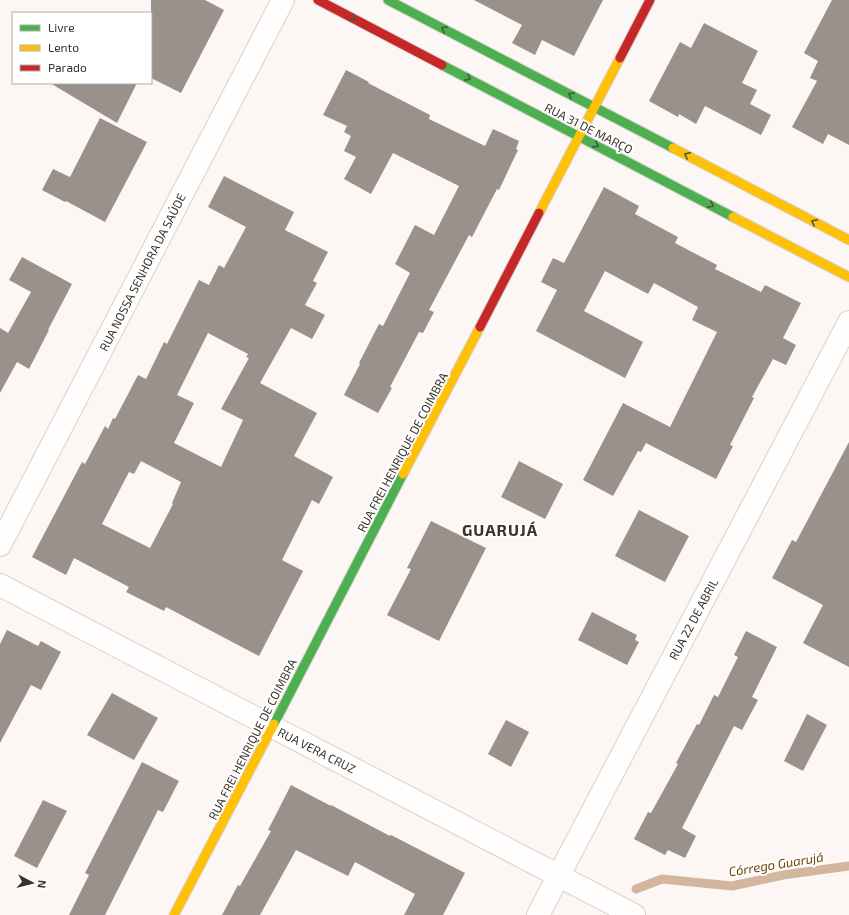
<svg xmlns="http://www.w3.org/2000/svg" width="849" height="915" font-family="'Exo 2',sans-serif">
  <style>
    .lines { fill: none; stroke-linecap: round; stroke-linejoin: round }
    .stream { stroke: #d2b79e; stroke-width: 9 }
    .building { fill: #9a918a; fill-rule: evenodd }
    .street-casing { stroke: #d8d2ce; stroke-width: 24 }
    .fast-casing { stroke: #d8d2ce; stroke-width: 11 }
    .slow-casing { stroke: #d8d2ce; stroke-width: 11 }
    .jam-casing { stroke: #d8d2ce; stroke-width: 11 }
    .street { stroke: #fffefd; stroke-width: 22 }
    .fast { stroke: #4caf50; stroke-width: 9 }
    .slow { stroke: #ffc107; stroke-width: 9 }
    .jam { stroke: #c62828; stroke-width: 9 }
    .oneway { stroke: #405e38 }
    .labels { text-anchor: middle; dominant-baseline: central; stroke-width: 4; stroke-linejoin: round; paint-order: stroke }
    .street-label { font-size: 12px; fill: #39322b; stroke: #fff }
    .water-label { font-size: 13px; font-style: italic; fill: #734405; stroke: #fff }
    .district-label { font-size: 16px; font-weight: bold; letter-spacing: 1px; fill: #39322b; stroke: #fff }
  </style>
  <rect width="100%" height="100%" fill="#fcf7f4"/>
  <g class="lines">
    <polyline class="stream" points="636,889 662,879 732,886 783,875 849,866"/>
  </g>
  <g class="building">
    <polygon points="151,0 205,0 224,10 181,93 151,78"/>
    <polygon points="474,0 603,0 574,56 542,40 535,55 512,43 522,25"/>
    <polygon points="832,0 849,0 849,145 828,134 823,144 792,127 817,81 810,78 818,61 804,53"/>
    <polygon points="704,23 758,51 742,83 757,90 750,104 771,115 761,135 705,106 696,124 679,114 678,117 649,101 680,42 691,48"/>
    <polygon points="346,70 369,82 368,83 430,115 429,119 485,146 493,129 519,141 516,149 518,150 499,190 497,189 472,237 469,235 429,310 434,312 423,333 419,332 390,387 392,388 378,413 344,395 360,364 359,363 379,324 383,326 410,273 395,264 415,225 434,235 459,186 393,153 371,194 344,179 356,157 344,151 351,136 344,132 347,126 323,115"/>
    <polygon points="50,83 137,83 117,123"/>
    <polygon points="100,118 147,142 105,222 66,201 65,202 42,190 53,169 70,177"/>
    <path d="M224,176l70,36 -9,18 43,22 -15,29 4,2 -12,22 20,10 -13,24 -21,-11 -31,55 57,30 -23,43 39,21 -14,27 -7,-4 -30,60 21,11 -44,85 -93,-49 -2,4 -38,-19 3,-5 -55,-29 -8,17 -34,-18 50,-95 3,2 20,-38 3,3 5,-11 2,1 23,-44 8,4 18,-37 3,2 32,-64 10,5 10,-20 5,3 22,-41 -38,-20zM208,333l40,21 -2,3 3,1 -28,51 22,11 -22,47 -47,-24 20,-40 -17,-8zM141,461l40,21 -9,21 1,1 -23,44 -48,-24 27,-52 5,2z"/>
    <polygon points="604,187 639,206 635,214 678,237 675,243 717,265 715,269 761,292 765,285 801,303 783,338 796,345 786,365 773,359 752,397 754,398 730,445 733,446 716,479 646,443 641,452 638,451 613,496 583,480 623,403 670,427 717,332 692,320 698,307 654,283 648,294 605,271 584,311 643,342 625,378 536,331 557,290 541,282 553,258 564,263"/>
    <polygon points="22,257 72,284 48,330 49,330 29,369 17,362 0,393 0,328 8,333 31,292 9,280"/>
    <polygon points="849,442 849,667 803,643 823,605 772,578 792,540 796,542"/>
    <polygon points="519,461 563,484 545,519 501,497"/>
    <polygon points="639,510 689,536 665,582 615,556"/>
    <polygon points="431,521 486,548 439,641 387,615 411,569 407,568"/>
    <polygon points="592,612 637,635 635,640 639,642 627,665 578,640"/>
    <polygon points="7,630 38,646 41,641 61,652 41,690 31,685 0,743 0,644"/>
    <polygon points="746,631 777,647 752,697 758,700 742,730 734,726 682,828 696,836 685,858 668,850 665,855 634,839 648,812 651,813 678,764 676,763 697,724 699,725 714,695 718,697 738,657 734,655"/>
    <polygon points="112,693 158,718 134,760 87,735"/>
    <polygon points="807,714 827,725 803,771 784,761"/>
    <polygon points="506,720 529,732 511,767 488,754"/>
    <polygon points="142,762 179,781 163,812 158,810 105,915 69,915 89,875 85,873"/>
    <polygon points="291,785 331,806 331,805 390,836 391,835 465,873 443,915 404,915 415,894 355,862 348,876 296,850 260,915 222,915 238,885 240,886 271,831 268,830"/>
    <polygon points="43,800 67,811 37,868 14,856"/>
  </g>
  <g class="lines">
    <defs>
      <g id="street">
        <polyline points="0,545 283,0"/>
        <polyline points="0,585 634,915"/>
        <polyline points="538,915 849,322"/>
      </g>
      <g id="fast">
        <polyline points="388,0 673,148"/>
        <polyline points="442,65 733,217"/>
        <polyline points="274,724 403,474"/>
      </g>
      <g id="slow">
        <polyline points="673,148 849,240"/>
        <polyline points="539,213 620,58"/>
        <polyline points="733,217 849,277"/>
        <polyline points="403,474 480,327"/>
        <polyline points="174,915 274,724"/>
      </g>
      <g id="jam">
        <polyline points="318,0 442,65"/>
        <polyline points="620,58 650,0"/>
        <polyline points="480,327 539,213"/>
      </g>
    </defs>
    <use href="#street" class="street-casing"/>
    <use href="#fast" class="fast-casing"/>
    <use href="#slow" class="slow-casing"/>
    <use href="#jam" class="jam-casing"/>
    <use href="#street" class="street"/>
    <use href="#fast" class="fast"/>
    <use href="#slow" class="slow"/>
    <use href="#jam" class="jam"/>
  </g>
  <defs><path id="oneway-chevron" d="M-2-3.5L2.5 0L-2 3.5" fill="none" stroke-width="1.6" stroke-linecap="round" stroke-linejoin="round"/></defs>
  <g class="oneway">
    <use href="#oneway-chevron" transform="translate(353 18) rotate(28)"/>
    <use href="#oneway-chevron" transform="translate(444 29) rotate(-152)"/>
    <use href="#oneway-chevron" transform="translate(468 78) rotate(28)"/>
    <use href="#oneway-chevron" transform="translate(571 95) rotate(-152)"/>
    <use href="#oneway-chevron" transform="translate(596 145) rotate(28)"/>
    <use href="#oneway-chevron" transform="translate(687 155) rotate(-153)"/>
    <use href="#oneway-chevron" transform="translate(711 205) rotate(28)"/>
    <use href="#oneway-chevron" transform="translate(814 222) rotate(-153)"/>
  </g>
  <g class="labels">
    <g class="street-label">
      <text transform="translate(589 128) rotate(27)">RUA 31 DE MARÇO</text>
      <text transform="translate(142 272) rotate(-63)">RUA NOSSA SENHORA DA SAÚDE</text>
      <text transform="translate(402 452) rotate(-62)">RUA FREI HENRIQUE DE COIMBRA</text>
      <text transform="translate(693 619) rotate(-62)">RUA 22 DE ABRIL</text>
      <text transform="translate(252 739) rotate(-63)">RUA FREI HENRIQUE DE COIMBRA</text>
      <text transform="translate(317 750) rotate(27)">RUA VERA CRUZ</text>
    </g>
    <g class="water-label">
      <text transform="translate(776 864) rotate(-9)">Córrego Guarujá</text>
    </g>
    <g class="district-label">
      <text x="500" y="529">GUARUJÁ</text>
    </g>
  </g>
  <rect x="12" y="12" width="140" height="72" fill="#ffffff" stroke="#b0adaa"/>
  <rect x="20" y="25" width="20" height="6" fill="#4caf50" stroke="#b0adaa"/>
  <text x="48" y="32" font-size="12" fill="#39322b">Livre</text>
  <rect x="20" y="45" width="20" height="6" fill="#ffc107" stroke="#b0adaa"/>
  <text x="48" y="52" font-size="12" fill="#39322b">Lento</text>
  <rect x="20" y="65" width="20" height="6" fill="#c62828" stroke="#b0adaa"/>
  <text x="48" y="72" font-size="12" fill="#39322b">Parado</text>
  <g transform="translate(32 883) rotate(97)" stroke="#ffffff" stroke-width="3" paint-order="stroke">
  <path d="M0-3L7 15L0 10L-7 15Z" fill="#39322b"/>
  <text y="-6" font-size="11" font-weight="bold" text-anchor="middle" fill="#39322b">N</text>
  </g>
</svg>
